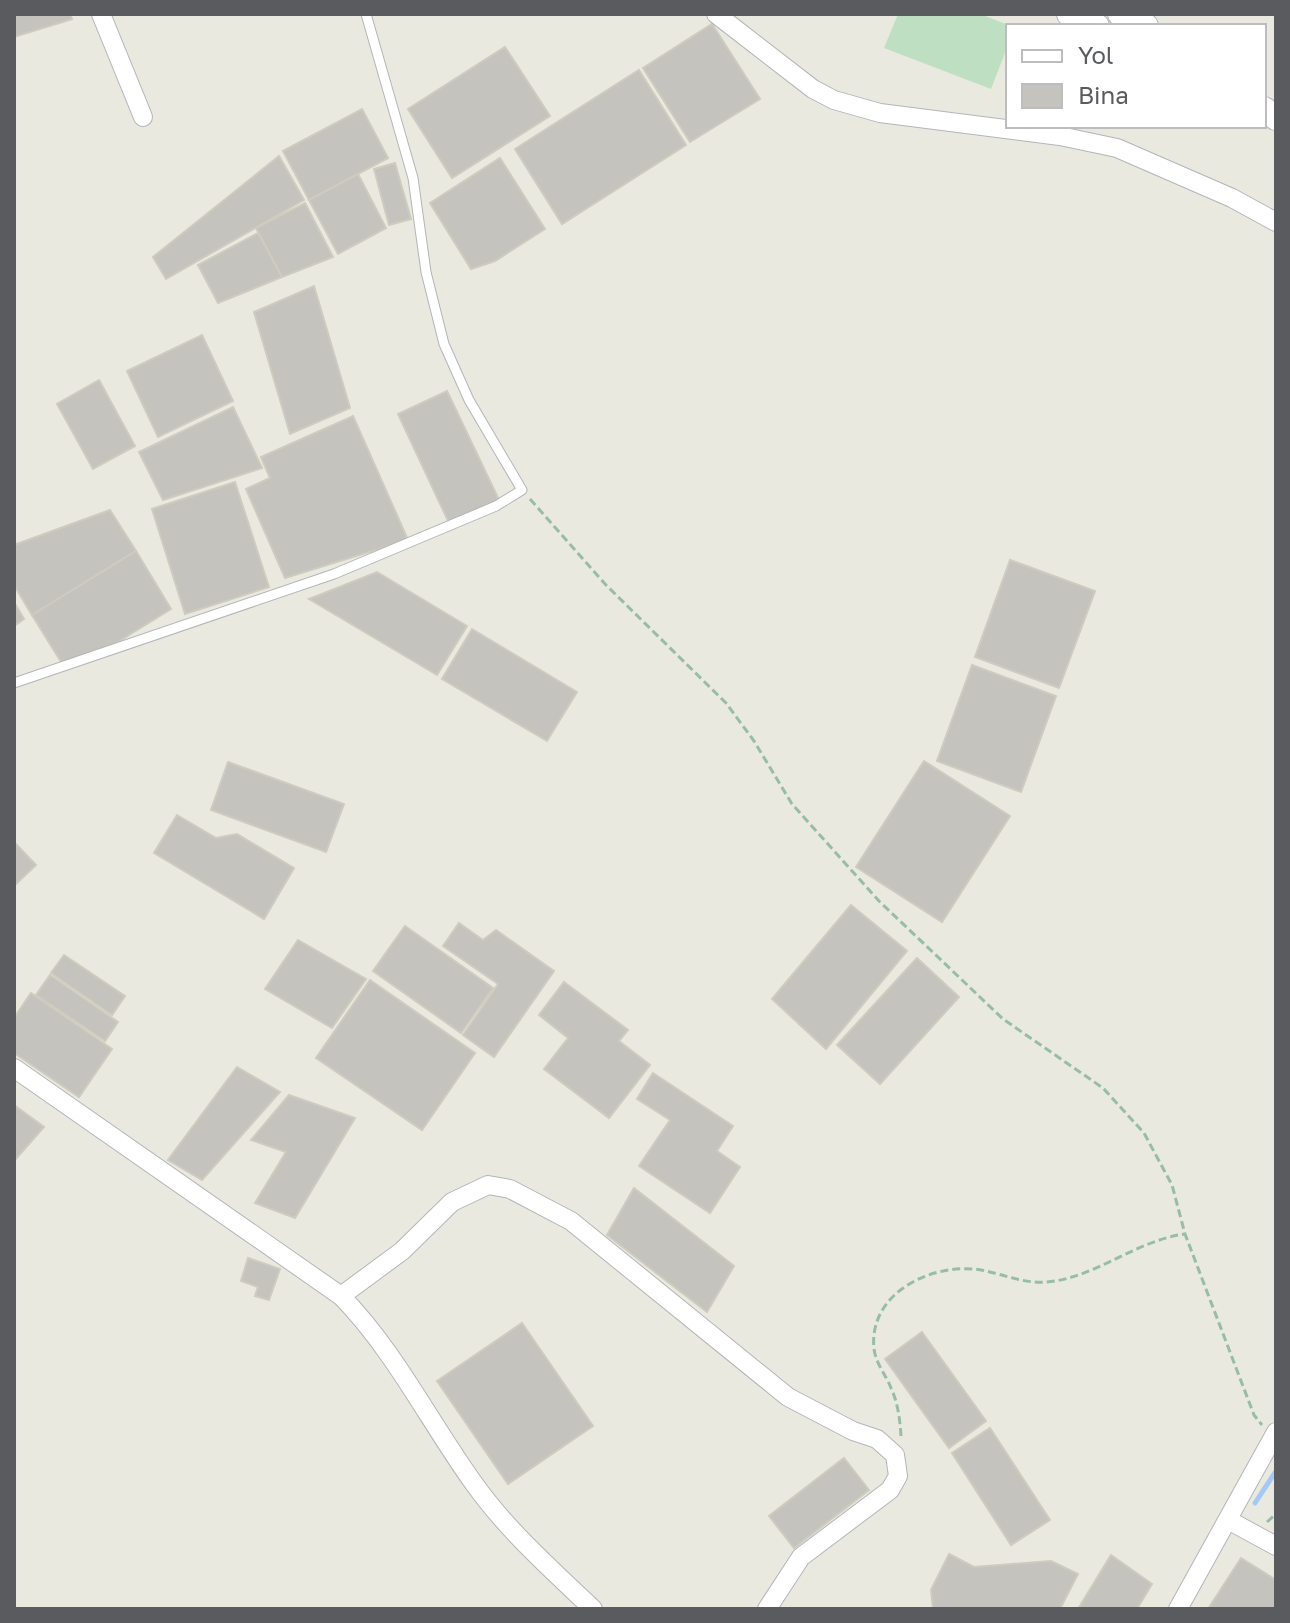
<svg xmlns="http://www.w3.org/2000/svg" width="1290" height="1623" font-family="'Golos Text',sans-serif">
  <style>
    .green { fill: #bfdfc2 }
    .lines { fill: none; stroke-linecap: round; stroke-linejoin: round }
    .stream { stroke: #a5c9f4; stroke-width: 5 }
    .building { fill: #c5c3bd; stroke: #cecbbf; stroke-width: 2 }
    .lane-casing { stroke: #b3b5b9; stroke-width: 11 }
    .street-casing { stroke: #b3b5b9; stroke-width: 20 }
    .secondary-casing { stroke: #b4b6bb; stroke-width: 26 }
    .path { stroke: #97bda6; stroke-width: 3; stroke-dasharray: 8 4; stroke-linecap: butt }
    .lane { stroke: #fff; stroke-width: 9 }
    .street { stroke: #fff; stroke-width: 18 }
    .secondary { stroke: #fff; stroke-width: 24 }
  </style>
  <rect width="100%" height="100%" fill="#eae9e0"/>
  <polygon class="green" points="898,14 980,14 1011,26 1008,26 1008,45 991,89 884,48"/>
  <g class="lines">
    <polyline class="stream" points="1255,1503 1276,1471"/>
  </g>
  <g class="building">
    <polygon points="14,14 70,14 72,19 14,37"/>
    <polygon points="712,24 760,99 690,142 643,68"/>
    <polygon points="505,47 550,116 452,178 408,109"/>
    <polygon points="639,70 686,145 562,224 515,149"/>
    <polygon points="362,109 388,158 309,200 283,151"/>
    <polygon points="279,156 304,200 166,279 153,257"/>
    <polygon points="500,158 545,229 495,261 471,269 430,203"/>
    <polygon points="395,163 411,219 389,225 374,169"/>
    <polygon points="358,174 386,228 338,254 309,200"/>
    <polygon points="305,203 333,257 282,277 256,228"/>
    <polygon points="258,233 282,277 218,303 198,265"/>
    <polygon points="314,286 350,408 290,434 254,312"/>
    <polygon points="202,335 233,401 158,437 127,371"/>
    <polygon points="99,380 135,446 93,469 57,404"/>
    <polygon points="447,391 500,502 450,525 398,414"/>
    <polygon points="233,407 262,468 163,500 139,452"/>
    <polygon points="353,416 408,540 285,578 246,489 270,478 261,457"/>
    <polygon points="235,482 269,587 185,614 152,509"/>
    <polygon points="110,510 136,551 32,615 14,585 14,545"/>
    <polygon points="136,551 171,609 100,653 63,665 32,615"/>
    <polygon points="1010,560 1095,591 1059,688 975,657"/>
    <polygon points="377,572 467,626 437,675 309,599"/>
    <polygon points="14,602 24,619 14,626"/>
    <polygon points="472,629 577,692 547,741 442,679"/>
    <polygon points="972,665 1056,696 1021,792 937,761"/>
    <polygon points="924,761 1010,816 942,922 856,867"/>
    <polygon points="228,762 344,804 326,852 211,810"/>
    <polygon points="177,815 216,838 237,834 294,868 264,919 154,853"/>
    <polygon points="14,842 36,865 14,886"/>
    <polygon points="851,905 907,951 826,1049 772,999"/>
    <polygon points="459,923 483,940 496,930 554,971 494,1057 463,1035 498,984 443,946"/>
    <polygon points="405,926 493,988 461,1033 373,971"/>
    <polygon points="298,940 366,979 332,1028 265,989"/>
    <polygon points="64,955 125,996 112,1015 51,973"/>
    <polygon points="917,958 959,997 880,1084 837,1045"/>
    <polygon points="50,975 118,1022 105,1041 36,995"/>
    <polygon points="370,980 475,1053 422,1130 316,1058"/>
    <polygon points="564,982 628,1030 619,1041 650,1065 609,1118 544,1069 568,1038 539,1015"/>
    <polygon points="31,993 112,1049 79,1097 14,1053 14,1018"/>
    <polygon points="237,1067 280,1092 202,1180 168,1160"/>
    <polygon points="653,1073 733,1126 717,1151 740,1167 710,1213 639,1166 670,1120 637,1099"/>
    <polygon points="289,1095 355,1118 295,1218 255,1203 286,1152 251,1140"/>
    <polygon points="14,1105 44,1127 14,1161"/>
    <polygon points="634,1188 734,1266 707,1312 607,1235"/>
    <polygon points="248,1258 280,1269 269,1300 255,1296 258,1287 241,1281"/>
    <polygon points="522,1323 593,1426 508,1484 437,1381"/>
    <polygon points="922,1332 986,1421 949,1448 885,1359"/>
    <polygon points="990,1428 1050,1520 1011,1545 952,1453"/>
    <polygon points="844,1458 869,1490 794,1548 769,1516"/>
    <polygon points="949,1554 974,1567 1051,1561 1078,1574 1060,1609 933,1609 931,1590"/>
    <polygon points="1111,1555 1152,1584 1137,1609 1078,1609"/>
    <polygon points="1241,1558 1276,1580 1276,1609 1208,1609"/>
  </g>
  <g class="lines">
    <defs>
      <polyline id="lane" points="14,683 334,574 496,506 522,490 469,400 444,344 426,272 413,178 366,14"/>
      <g id="street">
        <polyline points="101,14 143,117"/>
        <polyline points="716,14 813,89 834,100 880,113 1060,136 1117,148 1232,198 1276,222"/>
        <path d="M14,1068l327,228c54,55 89,127 134,189 33,46 77,85 118,124"/>
        <polyline points="341,1296 402,1251 452,1202 488,1185 510,1189 571,1221 788,1397 853,1431 877,1439 895,1455 898,1476 890,1490 801,1557 767,1609"/>
        <polyline points="1230,1521 1276,1546"/>
        <polyline points="1178,1609 1276,1432"/>
      </g>
      <g id="secondary">
        <polyline points="1069,14 1097,26"/>
        <polyline points="1120,14 1146,26"/>
        <polyline points="1264,109 1276,118"/>
      </g>
    </defs>
    <use href="#lane" class="lane-casing"/>
    <use href="#street" class="street-casing"/>
    <use href="#secondary" class="secondary-casing"/>
    <g class="path">
      <polyline points="530,499 606,585 726,703 754,741 792,804 879,901 1003,1019 1103,1088 1144,1133 1172,1185 1185,1234 1254,1415 1262,1425"/>
      <path d="M901,1436c-1,-16 -3,-33 -10,-48 -5,-13 -15,-24 -17,-39 -6,-56 58,-87 107,-79 22,4 43,14 66,12 48,-4 90,-42 138,-48"/>
      <polyline points="1267,1522 1276,1514"/>
    </g>
    <use href="#lane" class="lane"/>
    <use href="#street" class="street"/>
    <use href="#secondary" class="secondary"/>
  </g>
  <rect width="1290" height="1623" fill="none" stroke="#595b5f" stroke-width="32"/>
  <rect x="1006" y="24" width="260" height="104" fill="#ffffff" stroke="#bdbdbf" stroke-width="2"/>
  <rect x="1022" y="50" width="40" height="12" fill="#ffffff" stroke="#bdbdbf" stroke-width="2"/>
  <text x="1078" y="64" font-size="24" fill="#595b5f">Yol</text>
  <rect x="1022" y="84" width="40" height="24" fill="#c5c3bd" stroke="#bdbdbf" stroke-width="2"/>
  <text x="1078" y="104" font-size="24" fill="#595b5f">Bina</text>
</svg>
